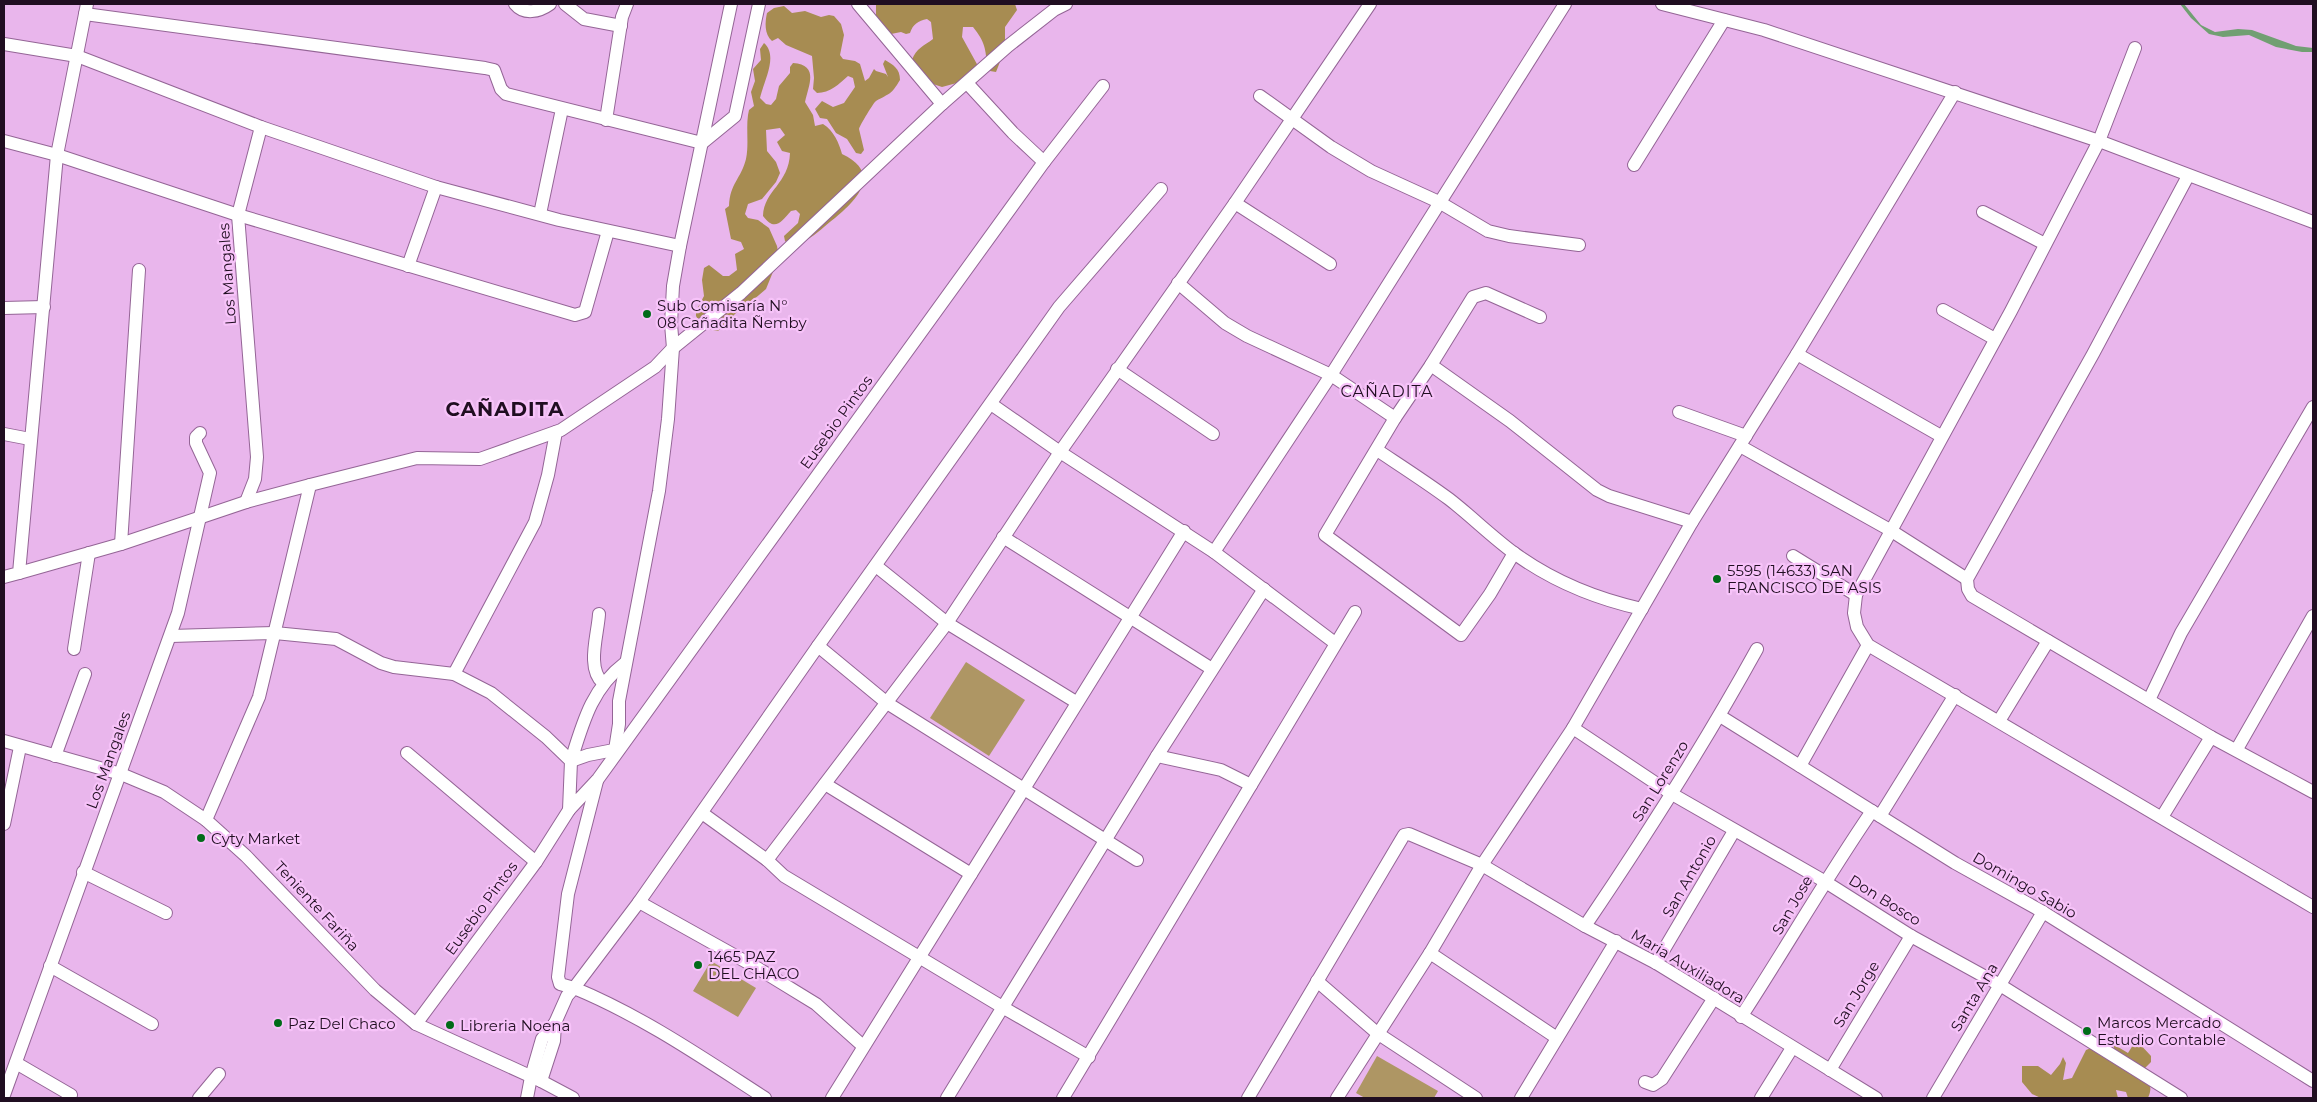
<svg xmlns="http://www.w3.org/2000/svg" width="2317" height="1102" font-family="Montserrat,sans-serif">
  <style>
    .green { fill: #ae9664 }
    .forest { fill: #a78c52 }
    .water { fill: #719f72 }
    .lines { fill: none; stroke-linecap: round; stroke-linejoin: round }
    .minor-casing { stroke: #946596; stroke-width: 14 }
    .minor { stroke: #fff; stroke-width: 12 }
    .poi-dot { fill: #016b19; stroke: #f7c3f9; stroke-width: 2 }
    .labels { text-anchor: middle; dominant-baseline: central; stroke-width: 4.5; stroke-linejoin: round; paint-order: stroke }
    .street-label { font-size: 15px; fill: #200e21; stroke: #f7c3f9 }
    .poi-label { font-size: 15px; fill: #200e21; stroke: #f7c3f9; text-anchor: start }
    .neighbourhood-label { font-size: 16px; letter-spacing: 1px; fill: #200e21; stroke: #f7c3f9 }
    .district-label { font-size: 20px; font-weight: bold; letter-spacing: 1px; fill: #200e21; stroke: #f7c3f9 }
  </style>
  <rect width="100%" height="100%" fill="#e9b6ec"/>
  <g class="green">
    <polygon points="966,662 1025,700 989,756 930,718"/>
    <polygon points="711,961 756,988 738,1017 693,991"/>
    <polygon points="1377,1056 1438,1091 1434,1098 1365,1098 1356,1093"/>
  </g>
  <g class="forest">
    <path d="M876,4h139l2,6 -12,17v22l-9,23 -6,-1 -3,-3c-1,-19 -2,-26 -14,-41h-10l-1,10 16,29 -14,15 -22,6 -12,-4 -18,-23c4,-12 12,-14 21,-21l-2,-17 -4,-3c-9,2 -14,5 -17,14l-4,1 -5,-2 -10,2 -15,-18z"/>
    <path d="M784,6l8,7 13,-2 16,6 8,-2 5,1 7,8 3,11 -4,20 3,4 12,2 5,3 5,17 4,-3 5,-9 2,2 10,3 2,3 -5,-13 2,-4c8,5 15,8 15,20 -9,15 -10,13 -24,21 -2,1 -16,24 -17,28l5,21 -3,4 -5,-1 -9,-14 -11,-6 -9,-14 -7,-1 -5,-9 7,-8 11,6 11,-4 11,-16 -2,-9 -5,-2c-9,8 -18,17 -31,17l-4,-4 1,-11 -2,-22 -26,-11 -8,-7 -6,3c-8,-7 -7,-19 -5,-28l7,-5z"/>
    <path d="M764,43c15,13 -1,40 -4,55l6,6 5,1 5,-6 3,-13 11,-13v-6l3,-4c26,2 16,21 12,39l8,13 2,11 8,-2c11,7 16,19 19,30 40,19 16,45 -7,64 -16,12 -25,25 -46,27l-4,-4 -1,-5 14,-13 2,-9 -4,-4 -5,1c-10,11 -16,21 -28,5 1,-26 26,-32 27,-63l-8,-2 -5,-9 8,-7 -5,-7 -14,2 1,21 9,11 4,11 -4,9 -14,17 -14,5 -3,10 3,4 10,2 11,8 8,18 2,11 -13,32 -27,23 -1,-1 -20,20 -15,-3 -7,-12v-5l8,-15 -2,-16 2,-12 5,-3 14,11h6l8,-6 -2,-16 9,-5 -3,-7 -10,-3 -6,-30 4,-3c1,-23 12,-27 17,-47 3,-14 0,-30 2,-44l1,-5 5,-4 -3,-14 4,-11 -2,-12 8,-9 -1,-11z"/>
    <path d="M2138,1042l13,14v6l-11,11c10,10 13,13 8,25h-20l-2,-6 -10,-2 2,8h-77l-9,-4 -10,-12v-16h16l13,9 9,-11 3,-7 3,6 -3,17 9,-2 14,-28 7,-3 22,6 -2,-9 15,9 5,-8z"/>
  </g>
  <polygon class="water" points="2180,4 2184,4 2201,25 2215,32 2238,29 2252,30 2296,46 2313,48 2313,52 2302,52 2276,47 2249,35 2223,37 2209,34 2191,18"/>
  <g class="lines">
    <defs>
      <g id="minor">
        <path d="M515,4c9,11 24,8 35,0"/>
        <polyline points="565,4 584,19 621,26"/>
        <polyline points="858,4 942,104"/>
        <polyline points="1662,4 1764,30 2099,141 2135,48"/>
        <polyline points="85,14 485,68 494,70 501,89 506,94 702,143 735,116 759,4"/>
        <polyline points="4,44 77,56 261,127 436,187 559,220 680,246"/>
        <polyline points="967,83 1013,133 1044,162"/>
        <polyline points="1260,96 1331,147 1371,171 1439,202 1488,231 1509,236 1579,245"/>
        <polyline points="606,120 622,17 627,4"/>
        <polyline points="4,141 57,155 238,215 575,315 585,312 608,231"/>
        <polyline points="1634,165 1724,20"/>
        <polyline points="2188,176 2093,354 1967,579 1968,589 1972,596 2211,737 2313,792"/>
        <polyline points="1235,203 1330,264"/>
        <polyline points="1983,212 2045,244"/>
        <polyline points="540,214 562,109"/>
        <polyline points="2313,222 2099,141 2011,311 1856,595 1854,613 1857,627 1868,645 2313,907"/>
        <polyline points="408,266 436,187"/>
        <polyline points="1178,283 1225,323 1247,336 1331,375 1395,418"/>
        <polyline points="4,308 44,307"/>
        <polyline points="1943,310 1995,339"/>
        <polyline points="1797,354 1941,436"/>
        <polyline points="1431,365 1510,421 1597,490 1609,496 1692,522"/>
        <polyline points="1117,369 1213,434"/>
        <polyline points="991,404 1060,452 1214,552 1335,643"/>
        <polyline points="1679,412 1746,436"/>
        <polyline points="4,434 30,439"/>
        <polyline points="1740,446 1890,530 1967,579"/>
        <path d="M1377,450c24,16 49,32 72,49 22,17 42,37 65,54 37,27 83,46 128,56"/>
        <polyline points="246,502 255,479 257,457 238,215 261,127"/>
        <polyline points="1003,537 1212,669"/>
        <polyline points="121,544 139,270"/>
        <polyline points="1214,552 1331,375 1565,4"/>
        <polyline points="1514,553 1490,594 1461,635 1325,535 1395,418 1431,365 1473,297 1486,293 1540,317"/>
        <polyline points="1793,556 1856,595"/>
        <polyline points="876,566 947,623 1076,702"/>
        <polyline points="19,573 121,544 246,502 310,485 417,458 480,459 561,430 655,367 673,348 741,293 942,104 1008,46 1054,10 1066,4"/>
        <polyline points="4,577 19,573 57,155 87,4"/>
        <path d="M599,614c-1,20 -13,54 4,69"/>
        <polyline points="171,636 275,633 336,639 381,663 394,667 454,674 491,693 546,737 571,761 569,810 598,779 1044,162 1103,86"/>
        <polyline points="818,646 887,703 1137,860"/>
        <polyline points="74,649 89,553"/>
        <polyline points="454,674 535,522 548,475 556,432"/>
        <polyline points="2149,700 2181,633 2313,407"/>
        <polyline points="1720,716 1955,863 2043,912 2313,1081"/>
        <polyline points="1999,721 2048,641"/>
        <polyline points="1573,728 1672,794 1824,881 1911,936 2000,985 2181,1098"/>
        <polyline points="4,741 121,774 164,792 206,820 246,856 375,990 416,1024 541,1081 573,1098"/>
        <path d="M619,749l-31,6 -17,6c12,-39 21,-73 54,-98"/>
        <polyline points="2237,749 2313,616"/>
        <polyline points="615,750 619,724 619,701 659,491 668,419 673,348 671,324 673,286 680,246 731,4"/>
        <polyline points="407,753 536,862"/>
        <polyline points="55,756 85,674"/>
        <polyline points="1157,756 1221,770 1251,785"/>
        <polyline points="1800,766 1868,645"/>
        <polyline points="825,784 971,874"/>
        <polyline points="702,813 767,860 784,876 1004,1008 1089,1057"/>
        <polyline points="1880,816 1955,695"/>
        <polyline points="2162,817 2211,737"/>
        <polyline points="206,820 259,697 310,485"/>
        <polyline points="4,824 20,747"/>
        <polyline points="767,860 947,623 1060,452 1235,203 1370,4"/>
        <polyline points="83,872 166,913"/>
        <polyline points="639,902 759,969 816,1004 863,1046"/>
        <path d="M1585,926c61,-90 119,-181 172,-277"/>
        <polyline points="1656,963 1734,831"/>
        <polyline points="50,966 152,1024"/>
        <polyline points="1317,981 1377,1033 1476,1098"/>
        <path d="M1741,1017c45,-69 85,-139 131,-206"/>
        <polyline points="416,1024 536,862 569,810"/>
        <polyline points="1557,1038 1430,953 1482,865 1573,728 1692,522 1797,354 1955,92"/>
        <polyline points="16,1063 71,1095"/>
        <polyline points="1830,1070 1911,936"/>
        <polyline points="541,1081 554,1041 555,1023"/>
        <polyline points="1645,1082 1653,1085 1662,1079 1714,998"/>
        <polyline points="4,1095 178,613 210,473 196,443 196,437 200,433"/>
        <polyline points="199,1098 219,1074"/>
        <polyline points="527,1098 531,1077 542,1039 555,1023 567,996 574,988 560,984 558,977 568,894 597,781"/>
        <path d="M765,1098c-62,-40 -123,-82 -191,-110l65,-86 179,-256 241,-339 102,-118"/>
        <polyline points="832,1098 1184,531"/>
        <polyline points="947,1098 1157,756 1264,589"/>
        <polyline points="1063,1098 1355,612"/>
        <polyline points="1248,1098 1401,840 1404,835 1409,834 1482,865 1585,926 1656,963 1876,1098"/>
        <polyline points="1337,1098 1430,953"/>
        <polyline points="1521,1098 1616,941"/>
        <polyline points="1761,1098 1792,1048"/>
        <polyline points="1933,1098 2043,912"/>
      </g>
    </defs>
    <use href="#minor" class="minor-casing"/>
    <use href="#minor" class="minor"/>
  </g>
  <g class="poi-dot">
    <circle cx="647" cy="314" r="5"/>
    <circle cx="1717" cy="579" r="5"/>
    <circle cx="201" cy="838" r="5"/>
    <circle cx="698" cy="965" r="5"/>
    <circle cx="278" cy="1023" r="5"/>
    <circle cx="450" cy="1025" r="5"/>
    <circle cx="2087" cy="1031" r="5"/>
  </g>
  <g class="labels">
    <g class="street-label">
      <text transform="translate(227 274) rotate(-94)">Los Mangales</text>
      <text transform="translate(836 422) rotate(-54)">Eusebio Pintos</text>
      <text transform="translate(108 760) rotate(-70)">Los Mangales</text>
      <text transform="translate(1660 781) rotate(-58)">San Lorenzo</text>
      <text transform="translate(1689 876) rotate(-60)">San Antonio</text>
      <text transform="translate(2025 885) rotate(30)">Domingo Sabio</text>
      <text transform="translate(1885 900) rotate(32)">Don Bosco</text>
      <text transform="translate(1792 905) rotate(-60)">San Jose</text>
      <text transform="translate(317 906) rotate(47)">Teniente Fariña</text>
      <text transform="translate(481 908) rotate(-54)">Eusebio Pintos</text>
      <text transform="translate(1688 966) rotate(31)">Maria Auxiliadora</text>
      <text transform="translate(1856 994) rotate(-59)">San Jorge</text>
      <text transform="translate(1974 997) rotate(-59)">Santa Ana</text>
    </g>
    <g class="poi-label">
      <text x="657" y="305">Sub Comisaría N°<tspan x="657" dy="17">08 Cañadita Ñemby</tspan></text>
      <text x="1727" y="570">5595 (14633) SAN<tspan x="1727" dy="17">FRANCISCO DE ASIS</tspan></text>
      <text x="211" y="838">Cyty Market</text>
      <text x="708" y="956">1465 PAZ<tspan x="708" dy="17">DEL CHACO</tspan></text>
      <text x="2097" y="1022">Marcos Mercado<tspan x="2097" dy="17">Estudio Contable</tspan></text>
      <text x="288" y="1023">Paz Del Chaco</text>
      <text x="460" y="1025">Libreria Noena</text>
    </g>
    <g class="neighbourhood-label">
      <text x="1387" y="391">CAÑADITA</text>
    </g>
    <g class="district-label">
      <text x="505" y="409">CAÑADITA</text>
    </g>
  </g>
  <rect width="2317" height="1102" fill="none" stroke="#200e21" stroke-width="10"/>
</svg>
